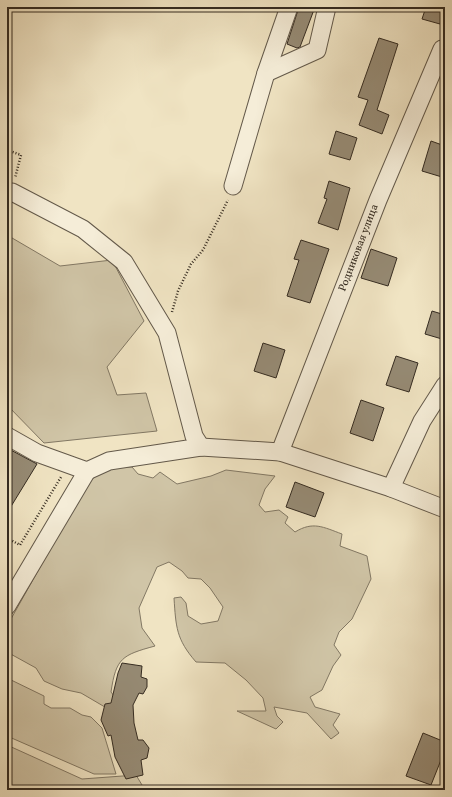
<svg xmlns="http://www.w3.org/2000/svg" width="452" height="797" font-family="Vollkorn,serif">
  <style>
    .green { fill: #d0c5a7; stroke: #827864 }
    .building { fill: #968b75; stroke: #342b21 }
    .lines { fill: none; stroke-linecap: round; stroke-linejoin: round }
    .minor-casing { stroke: #63594a; stroke-width: 19 }
    .path { stroke: #342b21; stroke-width: 2.5; stroke-dasharray: 1 2; stroke-linecap: butt }
    .minor { stroke: #f5edd8; stroke-width: 17 }
    .labels { text-anchor: middle; dominant-baseline: central; stroke-width: 3; stroke-linejoin: round; paint-order: stroke }
    .street-label { font-size: 11px; fill: #342b21; stroke: #f5edd8 }
  </style>
  <rect width="100%" height="100%" fill="#f0e4c3"/>
  <filter id="stains"><feTurbulence type="fractalNoise" baseFrequency=".005" numOctaves="4"/><feColorMatrix values="0 0 0 0 .2 0 0 0 0 .09 0 0 0 0 .02 0 0 0 .5 -.17"/></filter>
  <radialGradient id="worn" r=".72"><stop offset=".6" stop-color="#630" stop-opacity="0"/><stop offset="1" stop-color="#630" stop-opacity=".3"/></radialGradient>
  <g class="green">
    <polygon points="7,235 60,266 112,260 144,321 107,367 117,395 146,393 157,431 44,443 7,405"/>
    <path d="M111,467h21l6,7 15,4 7,-6 17,12 34,-8 15,-6 49,6 -10,13 -6,16 6,7 14,-2 9,7 -3,6 10,9c18,-11 28,-5 47,2l-2,12 27,10 4,23 -19,40 -13,13 -5,13 7,10 -8,11 -11,24 -12,7 5,10 25,7 -7,11 6,8 -8,6 -24,-26 -33,-6 3,9 6,6 -7,7 -39,-18h29l-3,-13 -17,-18 -21,-17 -29,-1c-20,-23 -20,-35 -22,-64l7,-1 5,6 2,13 13,8 17,-3 5,-14 -13,-19 -9,-9 -13,-1 -6,-7 -13,-9 -12,5 -18,41 3,20 13,18c-33,9 -39,12 -44,46l6,8 -7,10 -29,-17 -19,-4 -18,-8 -8,-13 -29,-16v-26l82,-146z"/>
    <polygon points="7,678 44,696 44,704 51,708 70,708 82,715 91,717 102,728 116,774 94,774 7,736"/>
    <polygon points="7,745 82,779 136,775 145,790 7,790"/>
  </g>
  <g class="building">
    <polygon points="299,7 315,7 300,47 297,48 287,44"/>
    <polygon points="426,7 445,7 440,24 422,19"/>
    <polygon points="379,38 398,44 377,110 389,115 382,134 359,125 368,100 358,97"/>
    <polygon points="336,131 357,138 350,160 329,154"/>
    <polygon points="431,141 445,146 445,166 442,177 422,171"/>
    <polygon points="329,181 350,188 338,230 318,223 327,199 324,198"/>
    <polygon points="301,240 329,249 310,303 287,296 299,260 294,259"/>
    <polygon points="371,249 397,258 388,286 361,278"/>
    <polygon points="432,311 445,315 445,331 442,339 425,334"/>
    <polygon points="263,343 285,350 276,378 254,371"/>
    <polygon points="396,356 418,363 409,392 386,385"/>
    <polygon points="361,400 384,408 373,441 350,433"/>
    <polygon points="7,448 37,464 7,513"/>
    <polygon points="295,482 324,493 315,517 286,507"/>
    <polygon points="122,663 142,666 141,677 147,679 147,687 143,694 139,693 133,705 134,723 138,740 143,740 149,748 147,758 141,760 143,775 126,779 115,757 111,735 108,736 101,720 105,704 111,703 118,673"/>
    <polygon points="423,733 445,742 445,750 431,785 406,776"/>
  </g>
  <g class="lines">
    <defs>
      <g id="minor">
        <polyline points="266,73 317,50 327,7"/>
        <polyline points="233,186 266,73 289,7"/>
        <polyline points="7,192 12,192 83,229 124,262 167,333 194,436 201,447"/>
        <polyline points="7,436 37,453 87,471 109,461 201,447 280,452 391,488 445,509"/>
        <polyline points="280,452 378,200 442,49 445,50"/>
        <polyline points="391,488 422,421 445,385"/>
        <polyline points="7,606 87,471"/>
      </g>
    </defs>
    <use href="#minor" class="minor-casing"/>
    <g class="path">
      <polyline points="7,150 21,155 15,178"/>
      <polyline points="172,312 178,291 191,264 203,250 228,200"/>
      <polyline points="7,538 20,545 61,477"/>
    </g>
    <use href="#minor" class="minor"/>
  </g>
  <g class="labels">
    <g class="street-label">
      <text transform="translate(359 248) rotate(-69)">Родниковая улица</text>
    </g>
  </g>
  <rect width="452" height="797" fill="none" stroke="#f0e4c3" stroke-width="24"/>
  <rect x="8" y="8" width="436" height="781" fill="none" stroke="#342b21" stroke-width="2"/>
  <rect x="12" y="12" width="428" height="773" fill="none" stroke="#342b21"/>
  <rect width="100%" height="100%" filter="url(#stains)"/>
  <rect width="100%" height="100%" fill="url(#worn)"/>
</svg>
